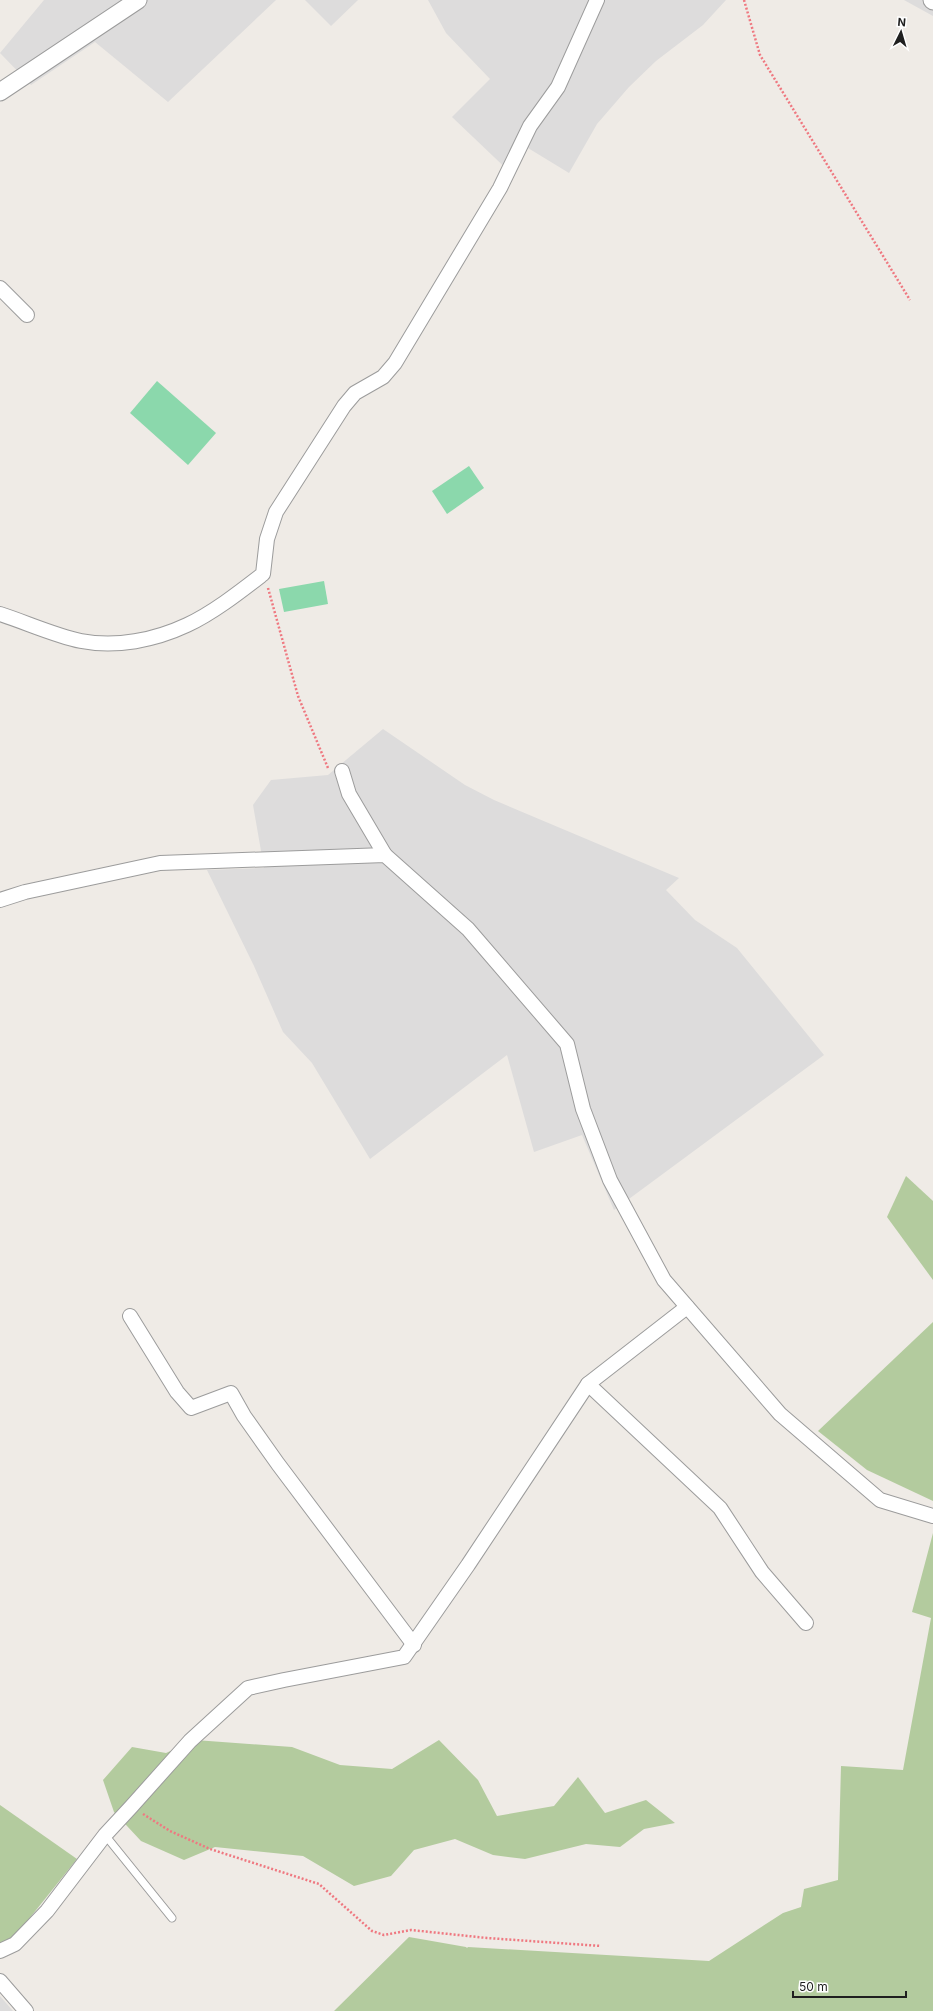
<svg xmlns="http://www.w3.org/2000/svg" width="933" height="2011" font-family="Inter,sans-serif">
  <style>
    .residential { fill: #dddcdc }
    .forest { fill: #b3cb9e }
    .pitch { fill: #8bd8ac }
    .lines { fill: none; stroke-linecap: round; stroke-linejoin: round }
    .service-casing { stroke: #9c9c9c; stroke-width: 9 }
    .minor-casing { stroke: #9c9c9c; stroke-width: 16 }
    .tertiary-casing { stroke: #9c9c9c; stroke-width: 19 }
    .path { stroke: #ef7880; stroke-width: 2.5; stroke-dasharray: 2 2; stroke-linecap: butt }
    .service { stroke: #fff; stroke-width: 7 }
    .minor { stroke: #fff; stroke-width: 14 }
    .tertiary { stroke: #fff; stroke-width: 17 }
  </style>
  <rect width="100%" height="100%" fill="#efebe6"/>
  <g class="residential">
    <polygon points="44,0 276,0 168,102 95,42 31,85 0,53"/>
    <polygon points="305,0 358,0 331,26"/>
    <polygon points="428,0 726,0 703,25 656,61 629,87 597,124 569,173 528,148 514,176 452,117 490,79 446,33"/>
    <polygon points="904,0 933,0 933,16"/>
    <polygon points="383,729 465,785 494,800 679,878 666,890 695,920 737,948 824,1055 614,1210 582,1135 534,1152 507,1055 370,1159 312,1063 283,1032 254,966 207,870 264,868 253,805 271,780 328,775"/>
    <polygon points="0,1996 13,2011 0,2011"/>
  </g>
  <g class="forest">
    <polygon points="906,1176 933,1201 933,1280 887,1217"/>
    <polygon points="933,1322 933,1501 867,1470 818,1431"/>
    <polygon points="933,1533 933,2011 334,2011 409,1937 466,1947 467,1948 468,1947 709,1961 783,1913 801,1907 804,1889 838,1880 841,1766 903,1770 931,1618 912,1612"/>
    <polygon points="195,1740 292,1747 340,1765 392,1769 439,1740 478,1780 497,1816 554,1806 578,1777 605,1813 646,1800 675,1823 644,1829 620,1847 586,1844 525,1859 493,1855 455,1839 414,1850 391,1876 354,1886 303,1856 215,1847 184,1860 141,1841 114,1812 103,1780 132,1747 166,1753"/>
    <polygon points="0,1805 77,1859 0,1955"/>
  </g>
  <g class="pitch">
    <polygon points="157,381 216,433 188,465 130,413"/>
    <polygon points="469,466 484,488 447,514 432,491"/>
    <polygon points="324,581 328,604 284,612 279,589"/>
  </g>
  <g class="lines">
    <defs>
      <polyline id="service" points="105,1835 172,1918"/>
      <g id="minor">
        <polyline points="0,288 27,315"/>
        <path d="M0,614c25,8 56,22 81,27 35,7 74,-1 106,-16 26,-12 54,-34 76,-51l4,-35 9,-27 68,-106 11,-13 28,-16 12,-14 105,-175 30,-62 28,-39 39,-87"/>
        <polyline points="342,771 349,794 385,855"/>
        <polyline points="0,900 25,892 160,863 385,855 468,929 567,1044 583,1109 610,1180 664,1280 780,1414 880,1500 933,1516"/>
        <polyline points="130,1316 177,1392 191,1408 231,1393 244,1416 278,1464 414,1645"/>
        <polyline points="588,1384 720,1508 762,1572 806,1623"/>
        <polyline points="0,1951 15,1944 47,1911 105,1835 131,1807 190,1741 248,1688 284,1680 404,1657 468,1565 588,1384 687,1307"/>
        <polyline points="0,1981 26,2011"/>
      </g>
      <g id="tertiary">
        <polyline points="932,0 933,1"/>
        <polyline points="0,92 138,0"/>
      </g>
    </defs>
    <use href="#service" class="service-casing"/>
    <use href="#minor" class="minor-casing"/>
    <use href="#tertiary" class="tertiary-casing"/>
    <g class="path">
      <polyline points="744,0 760,55 910,300"/>
      <polyline points="268,588 298,696 328,768"/>
      <polyline points="143,1814 170,1831 210,1849 319,1884 372,1931 384,1935 411,1930 487,1938 601,1946"/>
    </g>
    <use href="#service" class="service"/>
    <use href="#minor" class="minor"/>
    <use href="#tertiary" class="tertiary"/>
  </g>
  <g transform="translate(901 32) rotate(5)" stroke="#ffffff" stroke-width="3" paint-order="stroke">
  <path d="M0-3L7 15L0 10L-7 15Z" fill="#1f1f1f"/>
  <text y="-6" font-size="11" font-weight="bold" text-anchor="middle" fill="#1f1f1f">N</text>
  </g>
  <path d="M793 1991v6h113v-6" fill="none" stroke="#1f1f1f" stroke-width="2"/>
  <text x="799" y="1991" font-size="12" fill="#1f1f1f" stroke="#ffffff" stroke-width="3" paint-order="stroke">50 m</text>
</svg>
